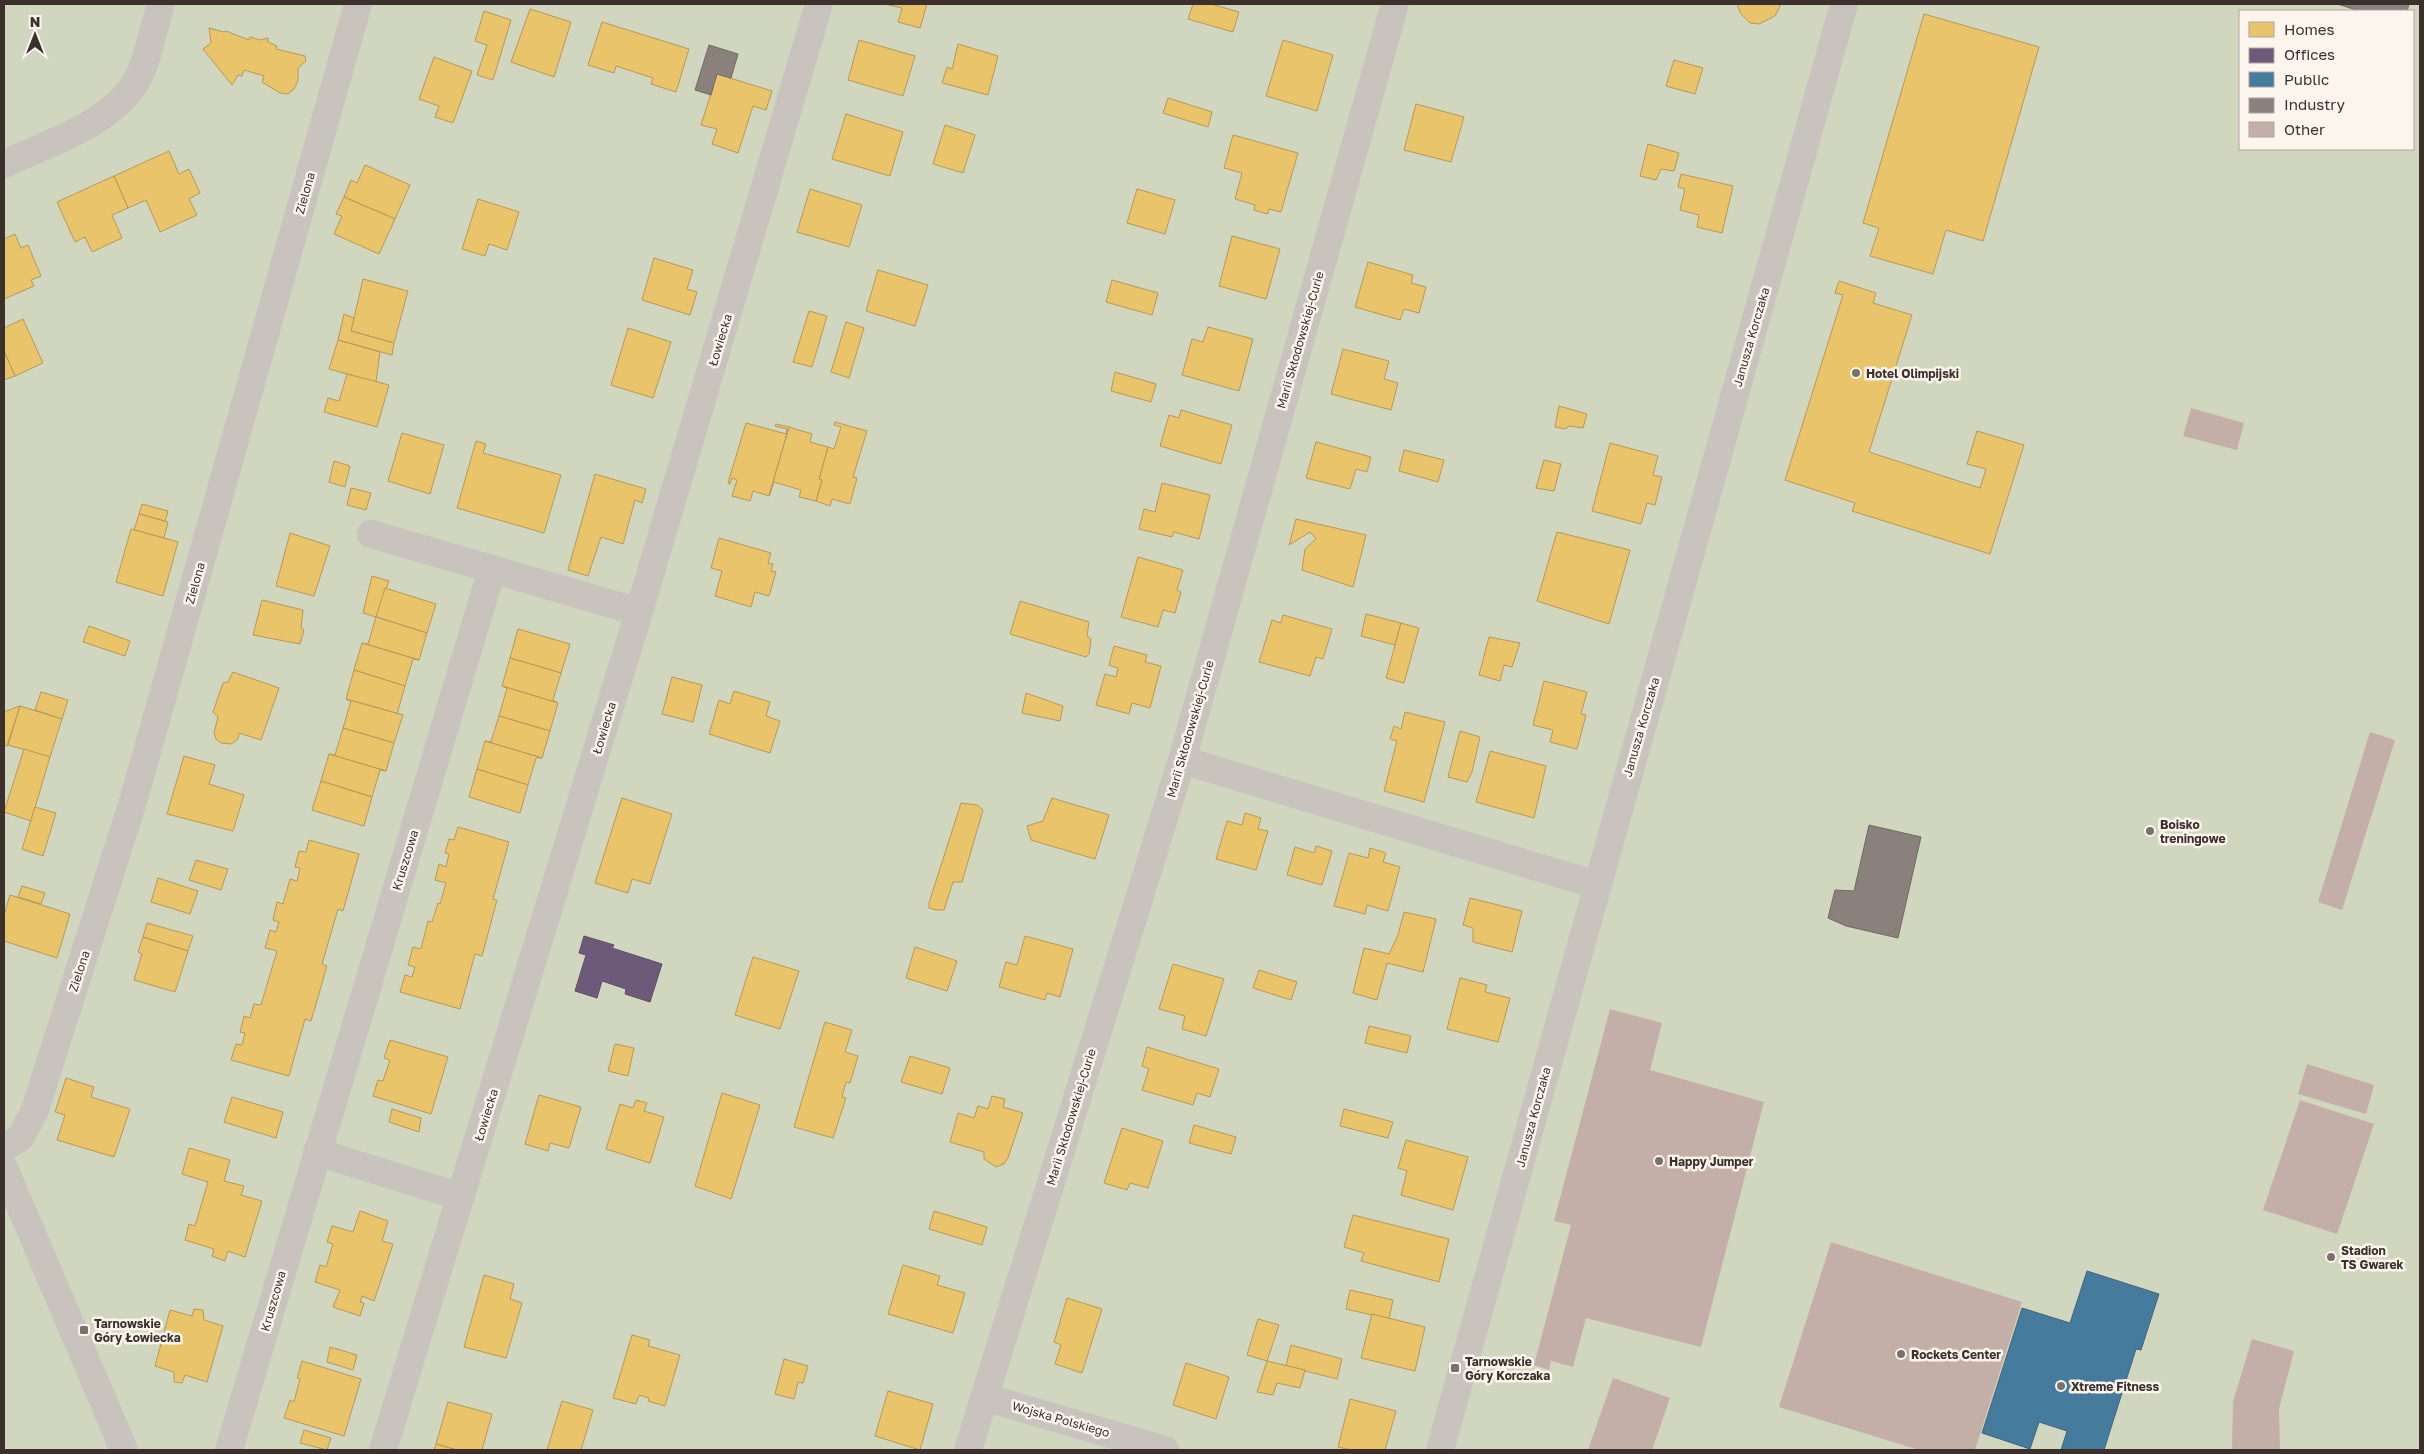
<svg xmlns="http://www.w3.org/2000/svg" width="2424" height="1454" font-family="'Golos Text',sans-serif">
  <style>
    .green { fill: #d1d6bf; fill-rule: evenodd }
    .homes { fill: #e9c46a; stroke: #b59857 }
    .offices { fill: #6d597a; stroke: #5e4d62 }
    .public { fill: #457b9d; stroke: #42647b }
    .industry { fill: #8a817c; stroke: #726964 }
    .building { fill: #c3afa7 }
    .lines { fill: none; stroke-linecap: round; stroke-linejoin: round }
    .minor { stroke: #c9c3be; stroke-width: 28 }
    .poi-dot { fill: #7a716c; stroke: #fbf5ee; stroke-width: 2 }
    .labels { text-anchor: middle; dominant-baseline: central; stroke-width: 5; stroke-linejoin: round; paint-order: stroke }
    .street-label { font-size: 12px; fill: #3b302b; stroke: #fbf5ee }
    .poi-label { font-size: 12px; font-weight: bold; fill: #3b302b; stroke: #fbf5ee; text-anchor: start }
  </style>
  <rect width="100%" height="100%" fill="#f0ebe5"/>
  <path class="green" d="M4,4h2416v1446h-2416zM2240,11h173v138h-173z"/>
  <g class="homes">
    <polygon points="885,4 927,4 920,28 898,22 902,8"/>
    <polygon points="1193,4 1211,4 1239,12 1233,32 1188,19"/>
    <polygon points="1737,4 1781,4 1775,16 1759,24 1750,23 1741,14"/>
    <polygon points="530,9 571,22 554,77 511,62"/>
    <polygon points="484,11 511,20 493,80 477,75 487,45 475,41"/>
    <polygon points="1924,14 2039,47 1983,241 1946,230 1933,274 1870,256 1879,228 1863,223"/>
    <polygon points="602,22 689,49 676,92 651,84 653,78 616,66 614,73 588,65"/>
    <polygon points="209,28 224,32 226,31 249,40 250,37 261,40 268,38 268,42 277,46 276,49 305,56 306,61 298,68 298,81 294,89 288,94 280,93 262,82 264,76 244,70 242,76 238,75 232,85 203,49 211,43"/>
    <polygon points="859,40 915,56 903,96 848,80"/>
    <polygon points="1283,40 1333,55 1317,111 1266,96"/>
    <polygon points="958,44 998,56 988,95 942,83 947,67 952,69"/>
    <polygon points="434,57 472,71 453,123 435,117 439,106 419,99"/>
    <polygon points="1674,60 1703,68 1695,94 1666,86"/>
    <polygon points="717,74 772,91 766,110 753,106 738,153 712,144 717,129 701,125"/>
    <polygon points="1168,98 1212,112 1208,127 1163,113"/>
    <polygon points="1416,104 1464,117 1451,162 1404,150"/>
    <polygon points="846,114 903,132 890,176 832,159"/>
    <polygon points="945,125 975,135 963,173 933,164"/>
    <polygon points="1233,135 1298,153 1281,212 1269,209 1268,214 1254,210 1255,205 1235,199 1242,173 1224,168"/>
    <polygon points="1648,144 1679,153 1674,171 1661,169 1656,180 1640,176"/>
    <polygon points="169,151 179,174 189,169 200,193 189,199 197,215 160,232 146,200 128,208 114,176"/>
    <polygon points="365,165 410,185 395,219 344,197 351,180 357,183"/>
    <polygon points="1681,174 1733,186 1722,233 1697,227 1699,215 1680,210 1685,189 1678,187"/>
    <polygon points="114,176 128,208 112,215 122,238 92,252 85,237 75,242 57,202"/>
    <polygon points="810,189 862,205 849,247 797,232"/>
    <polygon points="1137,189 1175,200 1165,234 1127,223"/>
    <polygon points="344,197 395,219 379,254 334,234 342,216 336,214"/>
    <polygon points="478,199 519,212 507,250 489,244 485,256 462,249"/>
    <polygon points="15,234 21,248 28,245 41,276 31,280 34,286 4,299 4,239"/>
    <polygon points="1232,236 1280,249 1266,299 1219,286"/>
    <polygon points="654,258 693,270 687,289 697,292 690,315 642,300"/>
    <polygon points="1368,262 1413,275 1411,283 1426,287 1419,313 1404,309 1400,320 1355,307"/>
    <polygon points="878,270 928,285 915,326 866,311"/>
    <polygon points="363,279 408,291 394,343 351,331"/>
    <polygon points="1112,280 1158,293 1152,315 1106,302"/>
    <polygon points="1839,281 1876,293 1873,303 1912,315 1869,452 1980,488 1986,469 1967,464 1977,431 2024,445 1990,554 1852,511 1855,503 1785,480 1843,295 1835,293"/>
    <polygon points="809,311 827,316 812,367 793,362"/>
    <polygon points="344,314 354,318 351,331 394,343 392,355 338,340"/>
    <polygon points="23,319 43,363 15,376 4,351 4,328"/>
    <polygon points="846,322 864,328 849,378 831,372"/>
    <polygon points="1208,327 1253,339 1239,391 1182,375 1192,339 1203,342"/>
    <polygon points="628,328 671,342 653,398 611,385"/>
    <polygon points="338,340 380,352 376,382 329,369"/>
    <polygon points="1343,349 1389,361 1384,379 1398,383 1391,410 1331,394"/>
    <polygon points="4,351 15,376 4,380"/>
    <polygon points="1115,372 1156,384 1151,402 1111,391"/>
    <polygon points="347,374 389,385 377,427 324,412 328,398 339,401"/>
    <polygon points="1559,406 1587,414 1583,428 1569,426 1565,429 1555,427"/>
    <polygon points="1181,410 1232,425 1221,464 1160,446 1169,415 1179,418"/>
    <polygon points="835,422 867,431 853,477 857,478 850,504 832,499 830,506 816,501 822,480 819,479 828,447 834,449 841,427 834,425"/>
    <polygon points="746,423 786,434 787,429 775,426 776,424 789,427 769,496 753,491 750,501 732,496 737,480 732,478 730,484 728,483"/>
    <polygon points="789,427 812,434 810,442 828,447 819,479 822,480 816,501 799,497 801,490 774,482 769,496"/>
    <polygon points="402,433 444,445 430,494 388,481"/>
    <polygon points="476,441 486,444 483,453 561,475 544,533 457,508"/>
    <polygon points="1316,442 1371,457 1367,472 1356,469 1350,489 1306,478"/>
    <polygon points="1610,443 1658,456 1653,475 1662,477 1655,505 1647,503 1641,524 1592,511"/>
    <polygon points="1404,450 1444,460 1438,482 1399,471"/>
    <polygon points="1544,460 1561,464 1554,491 1536,488"/>
    <polygon points="334,461 350,466 345,487 329,482"/>
    <polygon points="595,474 646,489 642,503 635,500 623,544 601,537 588,576 568,570"/>
    <polygon points="1162,483 1210,495 1199,539 1174,532 1172,537 1139,529 1144,509 1155,512"/>
    <polygon points="351,488 371,493 366,510 347,505"/>
    <polygon points="142,504 168,511 165,521 139,514"/>
    <polygon points="139,514 168,522 164,538 134,530"/>
    <polygon points="1296,519 1366,535 1353,587 1302,570 1305,549 1316,539 1310,532 1289,545"/>
    <polygon points="131,529 178,542 163,596 116,582"/>
    <polygon points="1557,532 1630,550 1609,624 1537,601"/>
    <polygon points="290,533 330,546 314,596 276,586"/>
    <polygon points="719,538 771,553 768,563 773,564 771,571 776,572 769,596 755,592 751,607 715,596 722,571 711,568"/>
    <polygon points="1138,557 1183,570 1177,590 1181,592 1175,613 1163,610 1158,627 1121,617"/>
    <polygon points="372,576 389,581 376,617 363,613"/>
    <polygon points="385,588 436,604 427,633 376,617"/>
    <polygon points="262,600 303,610 301,628 304,630 300,644 253,635"/>
    <polygon points="1020,601 1089,622 1087,636 1091,639 1089,654 1086,657 1010,634"/>
    <polygon points="1366,614 1401,623 1395,645 1361,636"/>
    <polygon points="1283,615 1332,629 1323,659 1316,657 1310,676 1259,662 1272,620 1281,623"/>
    <polygon points="376,617 427,633 419,660 362,643 368,644"/>
    <polygon points="1401,623 1419,628 1404,683 1386,678"/>
    <polygon points="89,626 130,641 125,656 83,642"/>
    <polygon points="518,629 570,644 561,673 510,658"/>
    <polygon points="1489,637 1520,643 1512,667 1504,665 1500,681 1479,675"/>
    <polygon points="362,643 419,660 413,659 405,686 354,670"/>
    <polygon points="1114,646 1147,655 1145,662 1161,666 1150,708 1132,703 1129,714 1096,705 1105,674 1116,677 1118,668 1109,665"/>
    <polygon points="510,658 561,673 553,700 558,703 502,686"/>
    <polygon points="354,670 405,686 397,714 403,715 346,699"/>
    <polygon points="233,672 279,688 261,740 239,733 238,739 231,744 221,743 216,739 214,733 218,717 213,712 223,683 228,682"/>
    <polygon points="672,677 702,685 693,722 662,714"/>
    <polygon points="1544,681 1587,692 1581,714 1586,715 1577,749 1550,742 1553,730 1533,725"/>
    <polygon points="502,686 558,703 550,731 499,716 507,688"/>
    <polygon points="734,691 770,702 766,716 780,721 770,753 709,734 719,700 730,704"/>
    <polygon points="41,692 68,700 62,719 35,710"/>
    <polygon points="1026,693 1063,706 1060,721 1022,713"/>
    <polygon points="346,699 403,715 394,743 343,728 351,701"/>
    <polygon points="20,706 7,746 4,745 4,712"/>
    <polygon points="20,706 62,719 50,757 8,745"/>
    <polygon points="1405,712 1445,722 1424,802 1384,791 1397,741 1390,739 1394,726 1401,729"/>
    <polygon points="499,716 550,731 542,758 485,741 491,742"/>
    <polygon points="343,728 394,743 386,771 329,754 335,755"/>
    <polygon points="1460,731 1480,737 1472,772 1467,782 1448,777"/>
    <polygon points="485,741 542,758 536,758 528,785 477,769"/>
    <polygon points="24,749 50,757 31,821 4,812"/>
    <polygon points="1490,751 1546,766 1534,818 1476,802"/>
    <polygon points="329,754 386,771 380,770 372,797 321,781"/>
    <polygon points="184,756 215,765 209,784 244,795 233,831 167,814"/>
    <polygon points="477,769 528,785 520,813 469,797"/>
    <polygon points="321,781 372,797 364,826 312,810"/>
    <polygon points="622,798 672,814 650,884 632,879 628,893 595,883"/>
    <polygon points="1052,798 1109,815 1095,859 1031,840 1027,826 1043,821"/>
    <polygon points="961,803 977,805 983,810 962,882 953,882 944,910 936,910 929,908 929,903"/>
    <polygon points="35,807 56,813 43,856 22,849"/>
    <polygon points="1245,813 1261,818 1258,829 1268,831 1256,870 1216,859 1227,821 1242,825"/>
    <polygon points="458,827 509,842 493,899 497,900 482,956 475,954 460,1009 400,992 405,975 412,977 415,967 408,965 413,947 421,949 428,921 432,922 438,903 440,904 446,883 435,880 439,864 446,867 449,854 445,853 449,839 454,840"/>
    <polygon points="309,840 359,854 343,911 338,909 322,964 327,966 311,1021 305,1019 289,1076 231,1060 236,1044 242,1045 245,1033 240,1032 244,1016 250,1018 254,1004 261,1005 277,951 265,948 270,930 276,932 279,922 273,920 277,902 283,904 290,879 297,881 300,868 295,867 299,851 306,852"/>
    <polygon points="1316,846 1332,851 1322,885 1287,875 1295,847 1314,853"/>
    <polygon points="1370,848 1386,853 1383,862 1400,867 1388,911 1367,905 1365,914 1334,906 1349,853 1368,858"/>
    <polygon points="196,860 228,869 221,890 189,880"/>
    <polygon points="158,878 198,891 190,914 151,902"/>
    <polygon points="22,886 45,893 41,904 18,897"/>
    <polygon points="10,895 70,914 57,958 4,941 4,915"/>
    <polygon points="1470,898 1522,911 1512,952 1473,942 1473,928 1463,925"/>
    <polygon points="1404,912 1436,919 1423,972 1387,963 1377,1000 1353,993 1364,948 1389,954 1398,935"/>
    <polygon points="147,923 193,936 188,951 143,937"/>
    <polygon points="1025,936 1073,949 1060,997 1047,993 1045,1000 999,987 1006,962 1017,965"/>
    <polygon points="143,937 188,951 175,992 134,980 142,954 138,952"/>
    <polygon points="915,947 957,961 947,991 906,978"/>
    <polygon points="753,957 799,971 780,1029 735,1015"/>
    <polygon points="1173,964 1224,979 1206,1036 1182,1029 1185,1016 1159,1009"/>
    <polygon points="1259,970 1297,982 1291,1000 1253,988"/>
    <polygon points="1460,978 1487,985 1485,992 1510,998 1498,1042 1447,1029"/>
    <polygon points="825,1022 852,1030 845,1052 858,1056 850,1083 846,1082 842,1097 846,1098 833,1138 794,1127"/>
    <polygon points="1369,1026 1411,1036 1407,1053 1365,1043"/>
    <polygon points="390,1040 448,1057 431,1114 373,1096 378,1080 383,1081 390,1060 384,1058"/>
    <polygon points="615,1044 634,1048 628,1076 608,1071"/>
    <polygon points="1147,1047 1219,1069 1210,1097 1197,1093 1193,1105 1142,1090 1149,1069 1142,1066"/>
    <polygon points="910,1056 950,1068 942,1094 901,1082"/>
    <polygon points="66,1078 94,1087 91,1097 130,1109 114,1157 57,1140 65,1115 55,1112"/>
    <polygon points="722,1093 760,1105 731,1199 695,1186"/>
    <polygon points="539,1095 581,1107 569,1148 550,1143 548,1151 525,1144"/>
    <polygon points="992,1096 1005,1099 1003,1107 1023,1113 1008,1158 1004,1164 996,1167 984,1159 984,1152 950,1142 958,1113 974,1118 978,1106 988,1109"/>
    <polygon points="232,1097 283,1112 276,1138 224,1122"/>
    <polygon points="636,1100 647,1103 644,1111 664,1117 650,1163 606,1149 620,1104 633,1108"/>
    <polygon points="392,1109 421,1118 419,1132 389,1122"/>
    <polygon points="1344,1109 1393,1122 1388,1138 1340,1126"/>
    <polygon points="1194,1125 1236,1137 1231,1154 1189,1143"/>
    <polygon points="1122,1128 1163,1141 1148,1188 1130,1183 1127,1190 1104,1183"/>
    <polygon points="1406,1140 1468,1157 1453,1210 1401,1195 1407,1171 1398,1168"/>
    <polygon points="189,1148 230,1160 224,1181 244,1186 241,1195 262,1201 245,1257 228,1251 225,1261 212,1256 214,1249 185,1240 189,1224 195,1226 208,1182 182,1174"/>
    <polygon points="360,1211 388,1221 382,1241 393,1244 374,1301 362,1296 360,1302 364,1303 360,1316 333,1307 340,1290 315,1282 320,1265 326,1267 333,1244 327,1242 332,1226 353,1232"/>
    <polygon points="934,1211 987,1227 982,1245 929,1229"/>
    <polygon points="1353,1215 1449,1239 1439,1282 1361,1261 1364,1253 1344,1247"/>
    <polygon points="903,1265 940,1276 937,1285 965,1293 953,1333 888,1314"/>
    <polygon points="484,1275 514,1284 510,1299 522,1303 506,1358 464,1347"/>
    <polygon points="1350,1290 1393,1300 1389,1319 1346,1309"/>
    <polygon points="1067,1298 1102,1309 1082,1373 1055,1364 1061,1345 1054,1342"/>
    <polygon points="194,1309 203,1310 204,1320 223,1326 207,1382 185,1375 182,1383 174,1382 174,1372 155,1366 170,1310 192,1316"/>
    <polygon points="1372,1314 1425,1327 1415,1371 1361,1358"/>
    <polygon points="1258,1319 1279,1325 1267,1361 1247,1355"/>
    <polygon points="632,1335 650,1340 648,1346 680,1355 665,1406 648,1401 649,1398 639,1395 636,1404 613,1398"/>
    <polygon points="1291,1345 1342,1359 1337,1379 1286,1366"/>
    <polygon points="330,1347 357,1355 353,1370 327,1362"/>
    <polygon points="784,1359 808,1366 803,1383 798,1382 794,1399 775,1394"/>
    <polygon points="302,1361 361,1379 344,1436 284,1418 290,1400 294,1402 300,1379 297,1378"/>
    <polygon points="1267,1361 1305,1370 1300,1388 1277,1383 1273,1395 1257,1392"/>
    <polygon points="1186,1363 1229,1377 1216,1419 1173,1405"/>
    <polygon points="888,1391 933,1404 920,1450 875,1436"/>
    <polygon points="1350,1399 1396,1411 1385,1450 1352,1450 1338,1447"/>
    <polygon points="562,1401 593,1410 581,1450 547,1450"/>
    <polygon points="448,1402 492,1414 482,1450 457,1450 436,1444"/>
    <polygon points="304,1430 331,1438 327,1450 300,1443"/>
    <polygon points="436,1444 457,1450 434,1450"/>
  </g>
  <polygon class="offices" points="584,936 614,945 612,948 662,964 650,1002 625,994 626,989 602,981 597,998 575,991 586,955 579,953"/>
  <polygon class="public" points="2087,1271 2159,1294 2141,1350 2136,1349 2104,1450 2061,1450 2067,1431 2039,1422 2030,1449 1982,1433 2022,1308 2070,1323"/>
  <g class="industry">
    <polygon points="2337,4 2409,4 2407,11 2360,11"/>
    <polygon points="709,45 738,54 731,78 717,74 711,95 695,90"/>
    <polygon points="1869,825 1921,837 1898,938 1846,926 1828,918 1835,890 1854,891"/>
  </g>
  <g class="building">
    <polygon points="2191,408 2244,423 2237,450 2183,436"/>
    <polygon points="2370,732 2395,740 2342,910 2318,902"/>
    <polygon points="1610,1009 1662,1023 1650,1070 1764,1102 1701,1347 1586,1318 1573,1367 1551,1361 1549,1370 1534,1365 1571,1225 1554,1221"/>
    <polygon points="2307,1064 2374,1085 2366,1114 2298,1094"/>
    <polygon points="2300,1100 2374,1124 2337,1234 2263,1210"/>
    <polygon points="1831,1242 2022,1302 1975,1450 1919,1450 1779,1407"/>
    <polygon points="2252,1339 2294,1351 2279,1409 2280,1450 2232,1450 2233,1402"/>
    <polygon points="1613,1378 1670,1398 1652,1450 1588,1450"/>
  </g>
  <g class="lines">
    <g class="minor">
      <path d="M4,164c46,-22 105,-38 133,-84 9,-14 18,-57 24,-76"/>
      <polyline points="371,534 639,612"/>
      <polyline points="1182,760 1597,885"/>
      <polyline points="4,1148 21,1137 35,1110 134,798 358,4"/>
      <polyline points="317,1152 461,1197"/>
      <polyline points="4,1168 124,1450"/>
      <polyline points="984,1397 1165,1450"/>
      <polyline points="229,1450 492,569"/>
      <polyline points="383,1450 639,612 819,4"/>
      <polyline points="968,1450 1182,760 1395,4"/>
      <polyline points="1440,1450 1844,4"/>
    </g>
  </g>
  <g class="poi-dot">
    <circle cx="1856" cy="373" r="5"/>
    <circle cx="2150" cy="831" r="5"/>
    <circle cx="1659" cy="1161" r="5"/>
    <circle cx="2331" cy="1257" r="5"/>
    <rect x="79" y="1325" width="10" height="10" rx="2.5"/>
    <circle cx="1901" cy="1354" r="5"/>
    <rect x="1450" y="1363" width="10" height="10" rx="2.5"/>
    <circle cx="2061" cy="1386" r="5"/>
  </g>
  <g class="labels">
    <g class="street-label">
      <text transform="translate(305 193) rotate(-74)">Zielona</text>
      <text transform="translate(1751 337) rotate(-74)">Janusza Korczaka</text>
      <text transform="translate(720 340) rotate(-73)">Łowiecka</text>
      <text transform="translate(1300 340) rotate(-74)">Marii Skłodowskiej-Curie</text>
      <text transform="translate(195 583) rotate(-74)">Zielona</text>
      <text transform="translate(1641 727) rotate(-74)">Janusza Korczaka</text>
      <text transform="translate(604 728) rotate(-73)">Łowiecka</text>
      <text transform="translate(1190 729) rotate(-74)">Marii Skłodowskiej-Curie</text>
      <text transform="translate(405 860) rotate(-73)">Kruszcowa</text>
      <text transform="translate(79 971) rotate(-72)">Zielona</text>
      <text transform="translate(486 1115) rotate(-73)">Łowiecka</text>
      <text transform="translate(1071 1117) rotate(-73)">Marii Skłodowskiej-Curie</text>
      <text transform="translate(1533 1117) rotate(-75)">Janusza Korczaka</text>
      <text transform="translate(273 1301) rotate(-74)">Kruszcowa</text>
      <text transform="translate(1061 1419) rotate(16)">Wojska Polskiego</text>
    </g>
    <g class="poi-label">
      <text x="1866" y="373">Hotel Olimpijski</text>
      <text x="2160" y="824">Boisko<tspan x="2160" dy="14">treningowe</tspan></text>
      <text x="1669" y="1161">Happy Jumper</text>
      <text x="2341" y="1250">Stadion<tspan x="2341" dy="14">TS Gwarek</tspan></text>
      <text x="94" y="1323">Tarnowskie<tspan x="94" dy="14">Góry Łowiecka</tspan></text>
      <text x="1911" y="1354">Rockets Center</text>
      <text x="1465" y="1361">Tarnowskie<tspan x="1465" dy="14">Góry Korczaka</tspan></text>
      <text x="2071" y="1386">Xtreme Fitness</text>
    </g>
  </g>
  <rect width="2424" height="1454" fill="none" stroke="#3b302b" stroke-width="10"/>
  <rect x="2239" y="10" width="175" height="140" fill="#fbf5ee" stroke="#aea6a0"/>
  <rect x="2249" y="22" width="25" height="15" fill="#e9c46a" stroke="#aea6a0"/>
  <text x="2284" y="35" font-size="15" fill="#3b302b">Homes</text>
  <rect x="2249" y="48" width="25" height="15" fill="#6d597a" stroke="#aea6a0"/>
  <text x="2284" y="60" font-size="15" fill="#3b302b">Offices</text>
  <rect x="2249" y="72" width="25" height="15" fill="#457b9d" stroke="#aea6a0"/>
  <text x="2284" y="85" font-size="15" fill="#3b302b">Public</text>
  <rect x="2249" y="98" width="25" height="15" fill="#8a817c" stroke="#aea6a0"/>
  <text x="2284" y="110" font-size="15" fill="#3b302b">Industry</text>
  <rect x="2249" y="122" width="25" height="15" fill="#c3afa7" stroke="#aea6a0"/>
  <text x="2284" y="135" font-size="15" fill="#3b302b">Other</text>
  <g transform="translate(35 35)" stroke="#fbf5ee" stroke-width="4" paint-order="stroke">
  <path d="M0-4L9 19L0 12L-9 19Z" fill="#3b302b"/>
  <text y="-8" font-size="14" font-weight="bold" text-anchor="middle" fill="#3b302b">N</text>
  </g>
</svg>
